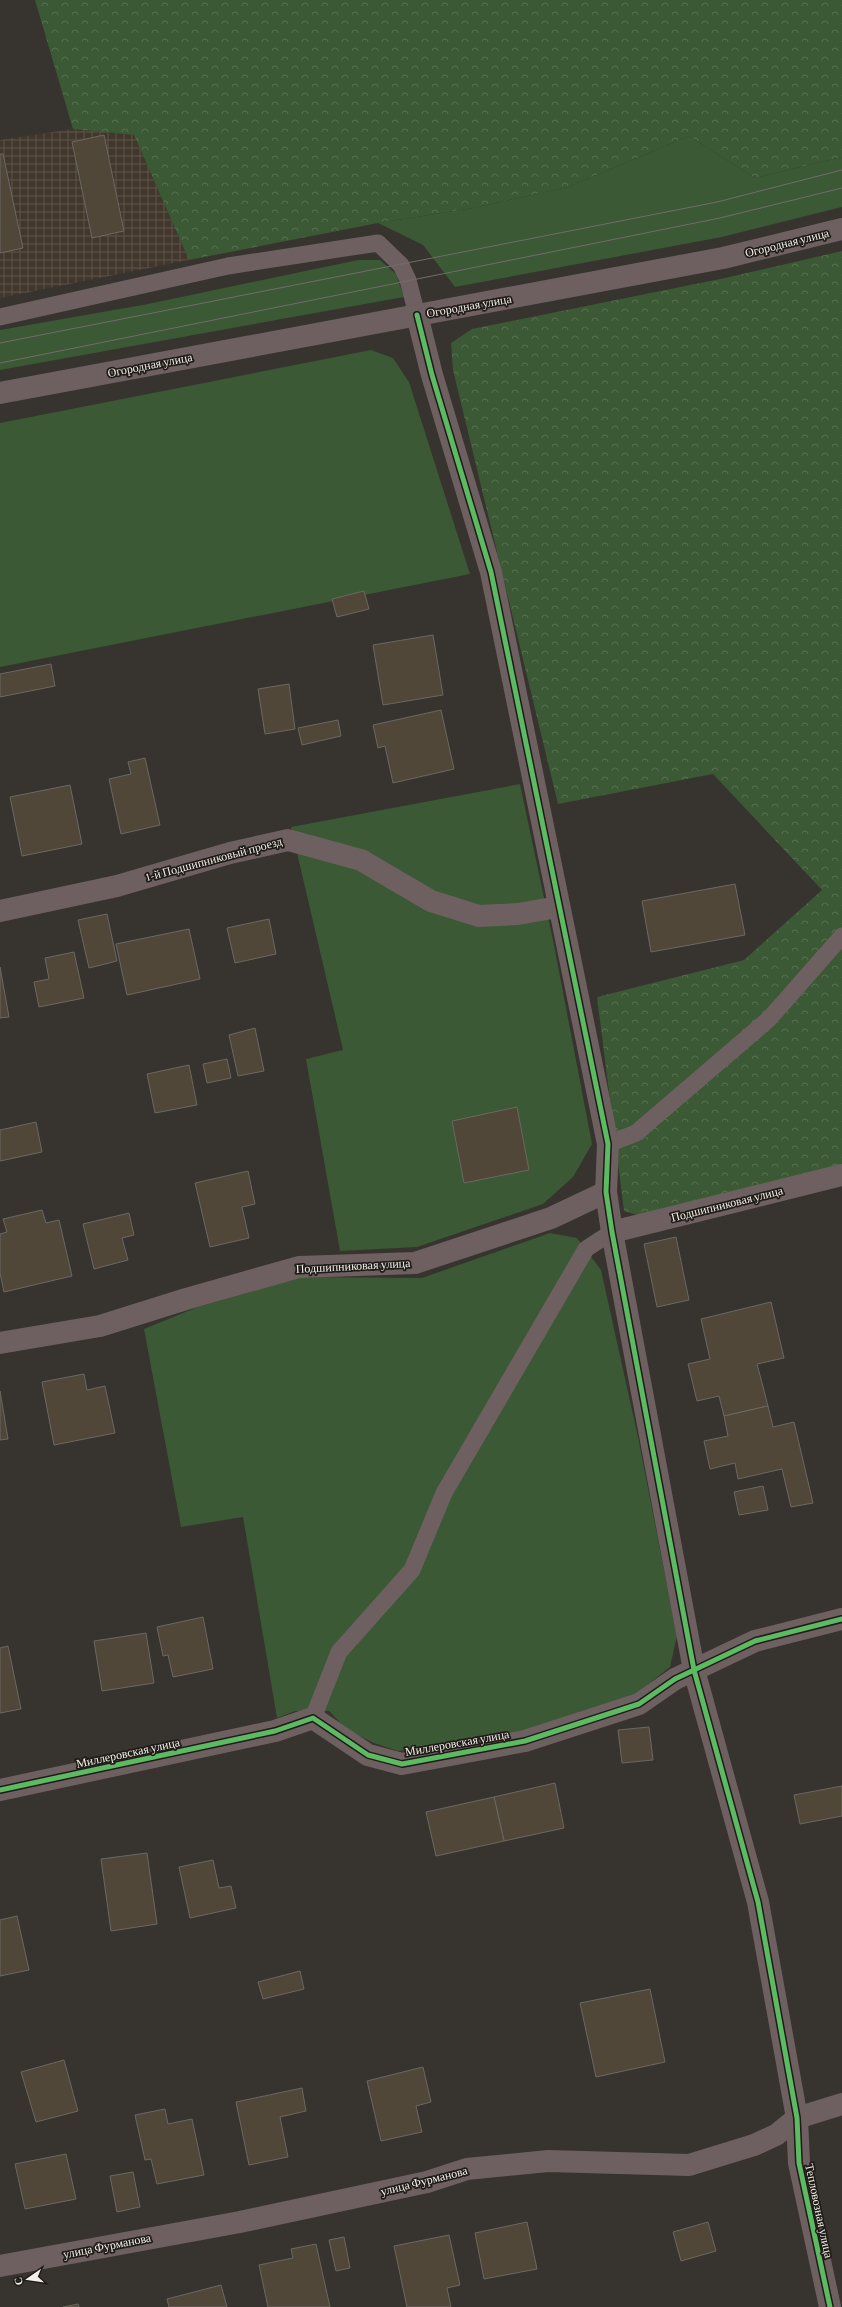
<svg xmlns="http://www.w3.org/2000/svg" width="842" height="2307" font-family="'Crimson Pro',serif">
  <style>
    .industrial { fill: url(#industrial-grid) }
    .green { fill: #3a5934 }
    .forest { fill: url(#forest-crowns) }
    .building { fill: #504739; stroke: #6b6863 }
    .lines { fill: none; stroke-linecap: round; stroke-linejoin: round }
    .service { stroke: #6e5f60; stroke-width: 17 }
    .minor { stroke: #6e5f60; stroke-width: 22 }
    .tertiary { stroke: #6e5f60; stroke-width: 22 }
    .tram { stroke: #746c6a; stroke-width: 1 }
    .cycleway-casing { stroke: #1f1c18; stroke-width: 8 }
    .cycleway { stroke: #5cba63; stroke-width: 5 }
    .labels { text-anchor: middle; dominant-baseline: central; stroke-width: 3.5; stroke-linejoin: round; paint-order: stroke }
    .street-label { font-size: 12px; fill: #f3eee8; stroke: #1f1c18 }
  </style>
  <defs>
    <pattern id="industrial-grid" width="8" height="8" patternUnits="userSpaceOnUse"><rect width="8" height="8" fill="#42372b"/><path d="M0 4h8M4 0v8" fill="none" stroke="#5e544a"/></pattern>
    <pattern id="forest-crowns" width="20" height="18" patternUnits="userSpaceOnUse"><rect width="20" height="18" fill="#3a5934"/><path d="M2 6a3 3 0 1 1 6 0M12 15a3 3 0 1 1 6 0" fill="none" stroke="#577151"/></pattern>
  </defs>
  <rect width="100%" height="100%" fill="#37332e"/>
  <polygon class="industrial" points="73,129 134,135 189,260 0,298 0,140"/>
  <g class="green">
    <polygon points="689,136 755,178 842,157 842,207 722,237 455,287 423,245 378,223 473,208 568,187"/>
    <polygon points="358,260 380,260 396,274 404,297 0,370 0,330 148,304"/>
    <polygon points="371,350 393,358 409,382 470,574 0,667 0,423"/>
    <polygon points="520,784 554,945 592,1144 573,1177 543,1204 417,1247 340,1251 306,1059 343,1050 291,827"/>
    <polygon points="550,1233 577,1238 601,1270 638,1437 677,1636 670,1667 636,1694 523,1731 439,1747 398,1751 374,1743 347,1730 329,1711 295,1711 277,1718 243,1517 181,1527 144,1329 195,1308 301,1277 422,1278"/>
  </g>
  <g class="forest">
    <polygon points="35,0 842,0 842,157 755,178 689,136 568,187 473,208 378,223 189,260 134,135 73,129"/>
    <polygon points="842,251 842,1173 644,1217 624,1211 597,997 744,960 822,890 713,774 558,804 453,370 451,343 472,329 725,278"/>
  </g>
  <g class="building">
    <polygon points="104,135 124,231 92,238 72,142"/>
    <polygon points="0,154 3,154 23,248 0,253"/>
    <polygon points="364,591 369,609 337,617 332,599"/>
    <polygon points="433,635 443,695 383,705 373,645"/>
    <polygon points="51,664 55,686 0,697 0,674"/>
    <polygon points="289,684 295,729 265,734 258,689"/>
    <polygon points="441,710 454,769 393,783 385,746 378,748 373,725"/>
    <polygon points="338,720 341,736 302,745 298,728"/>
    <polygon points="145,758 160,825 121,834 109,779 131,774 128,762"/>
    <polygon points="70,785 82,844 22,856 10,797"/>
    <polygon points="735,884 745,935 651,952 642,901"/>
    <polygon points="107,914 117,961 89,968 78,920"/>
    <polygon points="269,919 276,954 235,963 227,928"/>
    <polygon points="189,929 200,979 127,995 116,944"/>
    <polygon points="74,952 84,998 39,1007 34,982 49,979 45,958"/>
    <polygon points="0,967 9,1017 0,1018"/>
    <polygon points="255,1028 264,1071 238,1076 229,1035"/>
    <polygon points="227,1059 231,1078 207,1083 203,1064"/>
    <polygon points="189,1065 197,1105 155,1113 147,1074"/>
    <polygon points="517,1107 529,1170 464,1183 452,1121"/>
    <polygon points="36,1122 42,1152 0,1161 0,1130"/>
    <polygon points="248,1171 255,1204 242,1207 249,1238 210,1247 195,1183"/>
    <polygon points="42,1210 46,1223 59,1220 72,1276 4,1292 0,1273 0,1234 7,1232 3,1219"/>
    <polygon points="129,1213 134,1235 122,1238 128,1260 94,1269 83,1224"/>
    <polygon points="676,1237 689,1300 657,1307 644,1244"/>
    <polygon points="771,1302 784,1358 757,1364 768,1406 724,1416 719,1396 697,1401 688,1364 710,1359 701,1319"/>
    <polygon points="84,1374 87,1390 105,1386 115,1433 54,1445 42,1382"/>
    <polygon points="0,1391 8,1439 0,1440"/>
    <polygon points="768,1406 773,1427 794,1422 813,1503 791,1507 782,1469 738,1479 735,1463 710,1469 704,1441 728,1436 724,1416"/>
    <polygon points="763,1486 768,1510 739,1515 734,1492"/>
    <polygon points="203,1617 213,1669 173,1677 168,1655 163,1656 157,1627"/>
    <polygon points="146,1633 154,1683 102,1691 94,1641"/>
    <polygon points="8,1646 21,1709 0,1713 0,1648"/>
    <polygon points="649,1727 653,1760 622,1763 618,1730"/>
    <polygon points="555,1783 564,1828 504,1841 494,1797"/>
    <polygon points="842,1786 842,1816 800,1824 794,1795"/>
    <polygon points="494,1797 504,1841 436,1856 426,1812"/>
    <polygon points="147,1853 157,1924 111,1931 101,1859"/>
    <polygon points="213,1860 219,1888 231,1886 236,1908 190,1918 179,1867"/>
    <polygon points="17,1916 29,1970 0,1976 0,1920"/>
    <polygon points="300,1971 304,1989 263,1999 258,1982"/>
    <polygon points="650,1989 665,2062 596,2077 580,2003"/>
    <polygon points="64,2060 78,2111 36,2122 21,2072"/>
    <polygon points="423,2067 431,2102 416,2106 422,2132 381,2141 367,2081"/>
    <polygon points="302,2088 306,2111 280,2117 288,2157 249,2165 236,2102"/>
    <polygon points="165,2109 168,2124 192,2119 204,2175 157,2184 151,2159 145,2160 135,2115"/>
    <polygon points="66,2154 76,2199 25,2209 15,2164"/>
    <polygon points="133,2172 140,2207 117,2212 110,2176"/>
    <polygon points="527,2222 537,2269 484,2279 475,2233"/>
    <polygon points="708,2222 716,2251 681,2261 673,2232"/>
    <polygon points="449,2235 460,2285 447,2288 451,2307 407,2307 394,2246"/>
    <polygon points="344,2237 350,2268 336,2271 329,2240"/>
    <polygon points="316,2244 330,2307 268,2307 259,2265 293,2258 291,2249"/>
    <polygon points="221,2285 227,2307 169,2307 167,2299"/>
    <polygon points="78,2304 79,2307 63,2307"/>
  </g>
  <g class="lines">
    <g class="service">
      <polyline points="0,317 228,266 378,243 401,265 408,280 417,315"/>
      <polyline points="608,1144 636,1133 769,1019 842,936"/>
      <polyline points="313,1718 339,1652 412,1570 444,1493 586,1249 612,1232"/>
    </g>
    <g class="minor">
      <polyline points="417,315 432,375 491,572 608,1144 606,1192 612,1232 694,1670 758,1902 797,2118 799,2163 830,2307"/>
      <polyline points="0,911 117,886 230,853 288,840 361,860 431,901 479,916 518,914 558,907"/>
      <polyline points="612,1232 842,1175"/>
      <polyline points="0,1343 100,1326 186,1299 299,1267 415,1263 551,1218 606,1192"/>
      <polyline points="0,1790 275,1731 313,1718 368,1755 402,1764 525,1741 639,1704 675,1679 755,1641 842,1619"/>
      <polyline points="0,2266 240,2222 427,2182 467,2169 548,2161 689,2165 754,2145 776,2135 797,2118 842,2104"/>
    </g>
    <polyline class="tertiary" points="0,393 723,258 842,229"/>
    <g class="tram">
      <polyline points="0,343 717,202 842,170"/>
      <polyline points="0,363 720,218 842,188"/>
    </g>
    <defs>
      <g id="cycleway">
        <polyline points="417,315 432,375 491,572 608,1144 606,1192 612,1232 694,1670 758,1902 797,2118 799,2163 830,2307"/>
        <polyline points="0,1790 275,1731 313,1718 368,1755 402,1764 525,1741 639,1704 675,1679 755,1641 842,1619"/>
      </g>
    </defs>
    <use href="#cycleway" class="cycleway-casing"/>
    <use href="#cycleway" class="cycleway"/>
  </g>
  <g class="labels">
    <g class="street-label">
      <text transform="translate(787 243) rotate(-14)">Огородная улица</text>
      <text transform="translate(469 306) rotate(-10)">Огородная улица</text>
      <text transform="translate(150 365) rotate(-11)">Огородная улица</text>
      <text transform="translate(214 859) rotate(-15)">1-й Подшипниковый проезд</text>
      <text transform="translate(727 1204) rotate(-14)">Подшипниковая улица</text>
      <text transform="translate(353 1266) rotate(-3)">Подшипниковая улица</text>
      <text transform="translate(457 1743) rotate(-10)">Миллеровская улица</text>
      <text transform="translate(128 1753) rotate(-12)">Миллеровская улица</text>
      <text transform="translate(424 2181) rotate(-14)">улица Фурманова</text>
      <text transform="translate(819 2211) rotate(78)">Тепловозная улица</text>
      <text transform="translate(107 2246) rotate(-11)">улица Фурманова</text>
    </g>
  </g>
  <g transform="translate(28 2279) rotate(257)" stroke="#1f1c18" stroke-width="3" paint-order="stroke">
  <path d="M0-3L7 15L0 10L-7 15Z" fill="#f3eee8"/>
  <text y="-6" font-size="11" font-weight="bold" text-anchor="middle" fill="#f3eee8">С</text>
  </g>
</svg>
